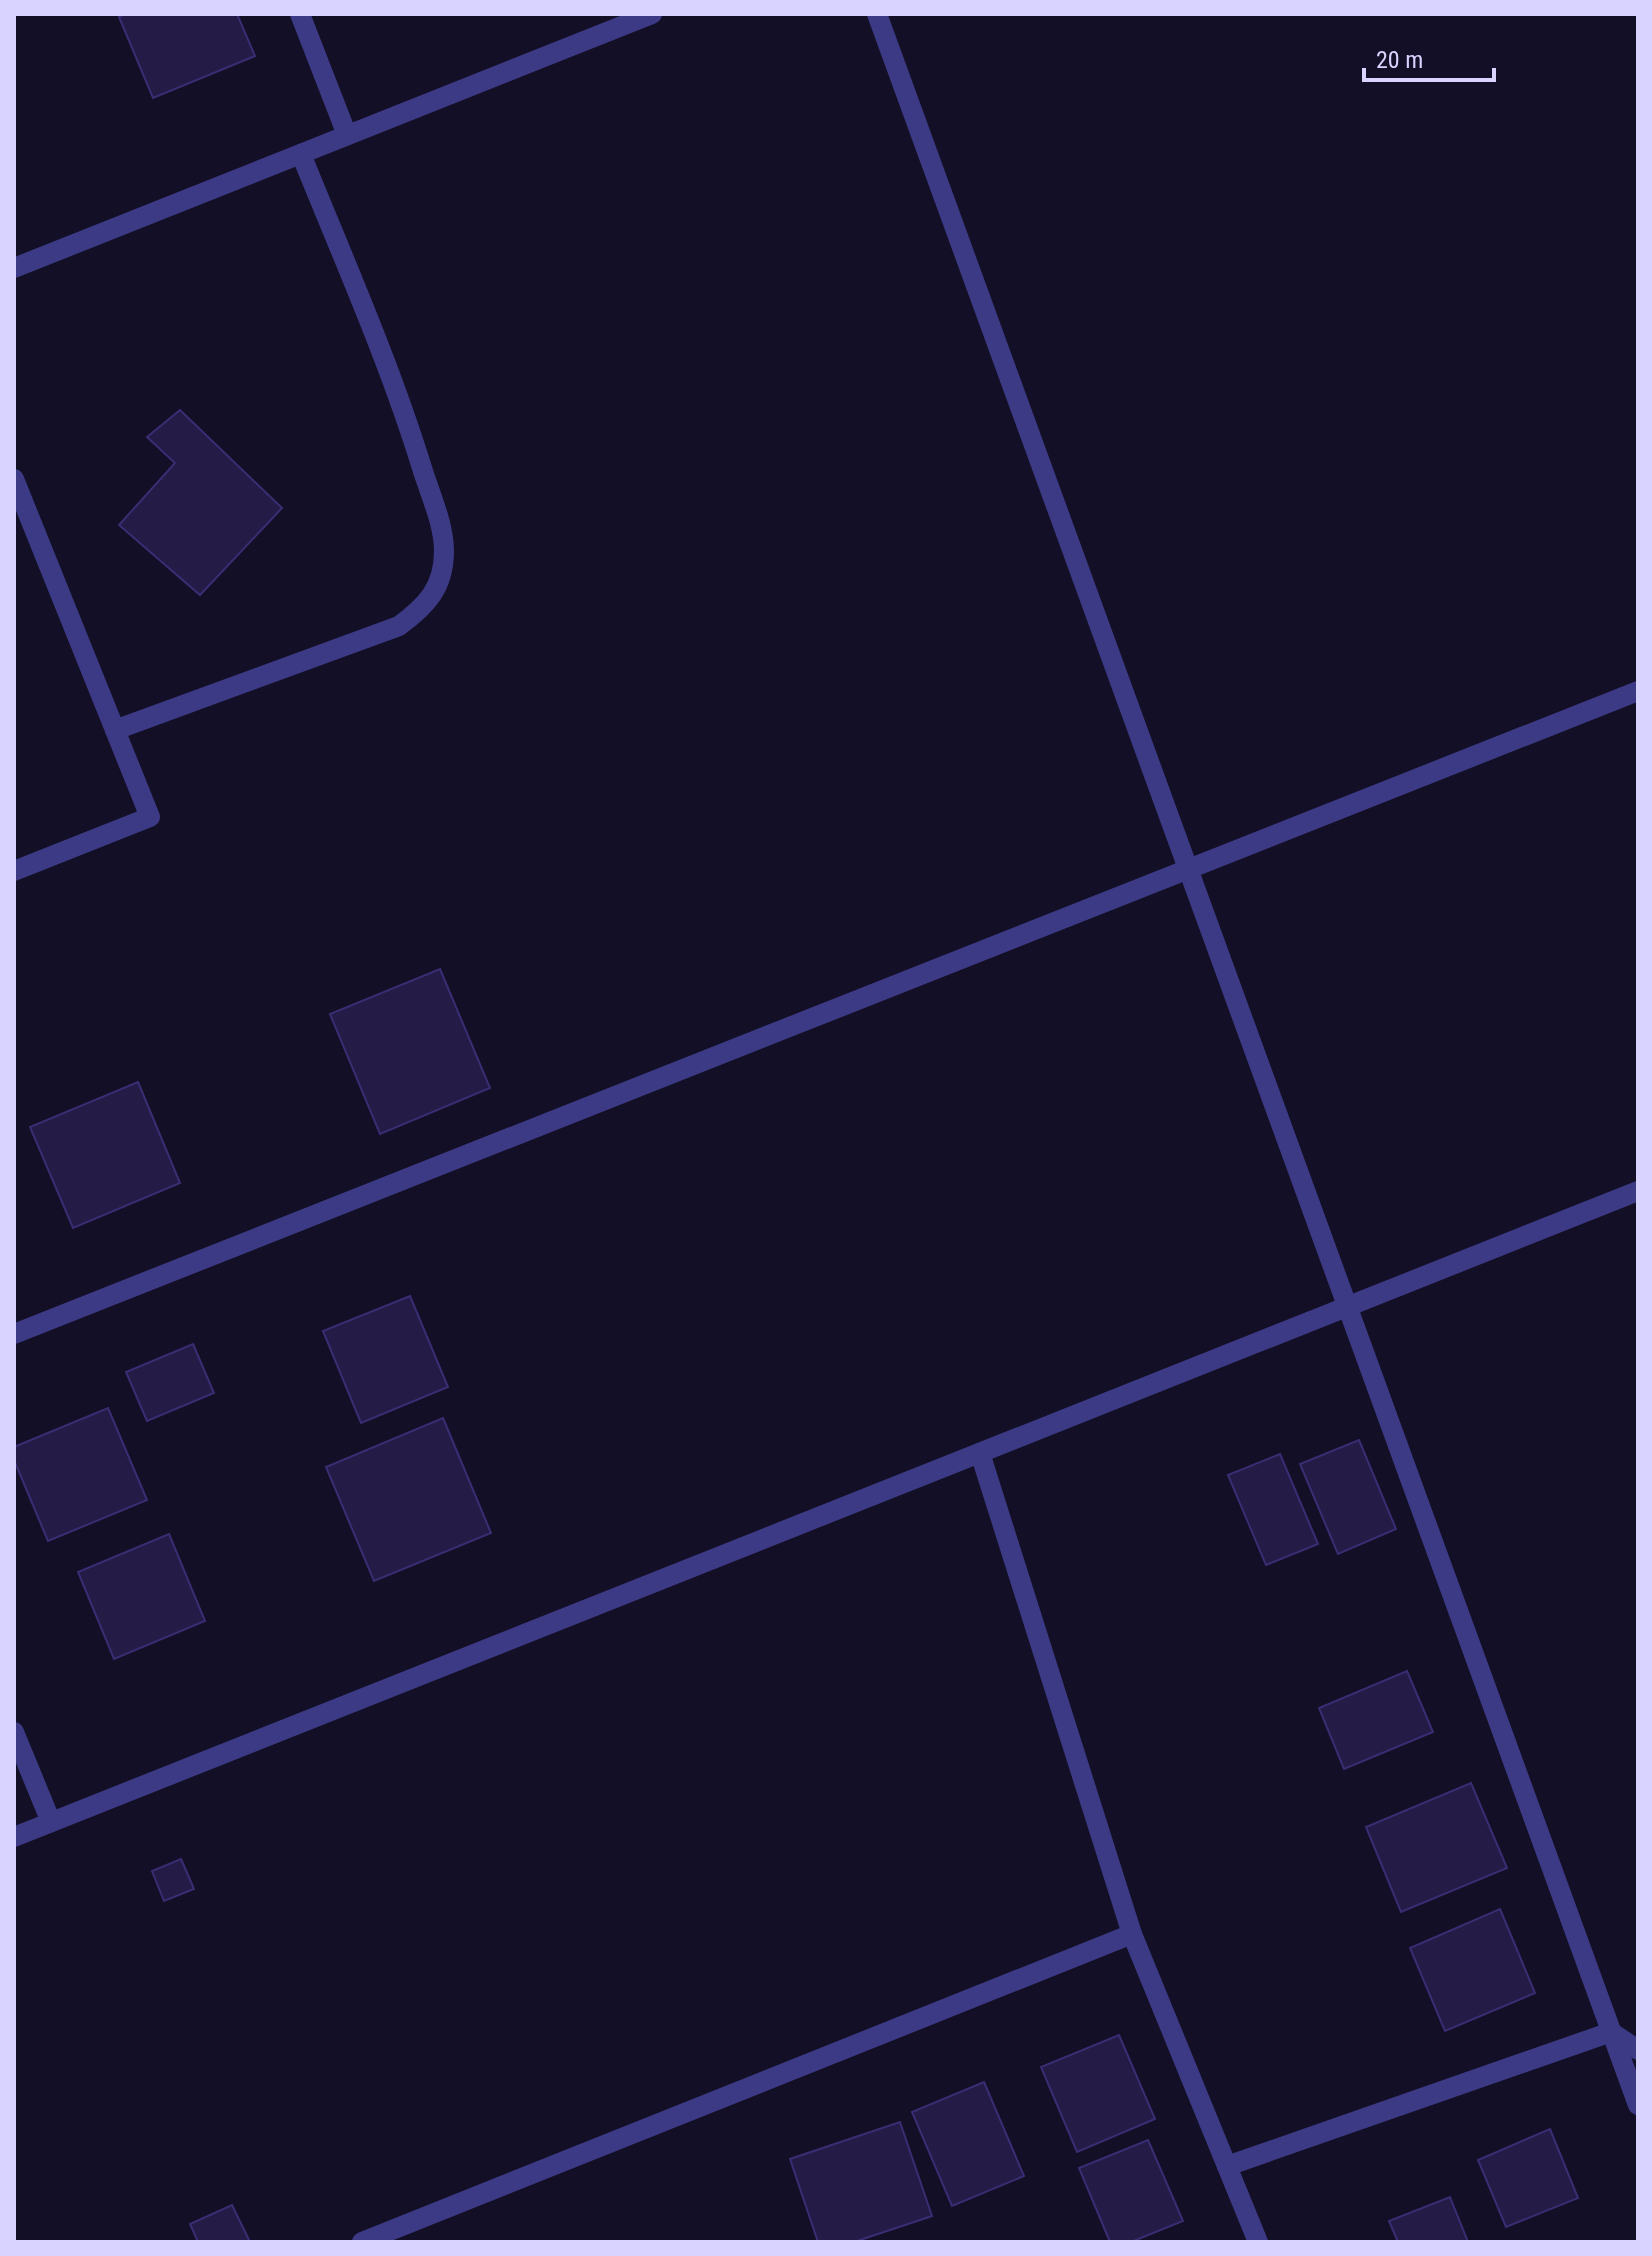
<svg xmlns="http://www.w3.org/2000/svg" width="1652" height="2256" font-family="'Roboto Condensed',sans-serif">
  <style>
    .building { fill: #241b47; stroke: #3b2d73; stroke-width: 2 }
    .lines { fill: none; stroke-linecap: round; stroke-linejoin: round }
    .minor { stroke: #3d3a85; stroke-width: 20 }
  </style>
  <rect width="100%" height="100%" fill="#130f26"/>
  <g class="building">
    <polygon points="125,14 237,14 255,56 153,98 119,17"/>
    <polygon points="180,410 282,508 200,595 119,525 175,463 147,437"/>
    <polygon points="440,969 490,1088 380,1134 330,1014"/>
    <polygon points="138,1082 180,1183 73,1228 30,1127"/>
    <polygon points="410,1296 448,1387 361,1423 323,1331"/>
    <polygon points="193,1344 214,1393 147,1421 126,1372"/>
    <polygon points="108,1408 147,1500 48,1541 14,1460 14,1447"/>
    <polygon points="443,1418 491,1533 374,1581 326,1467"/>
    <polygon points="1359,1440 1396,1529 1338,1554 1300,1464"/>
    <polygon points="1280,1454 1318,1544 1266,1565 1228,1475"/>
    <polygon points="169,1534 205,1621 114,1659 78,1572"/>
    <polygon points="1407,1671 1433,1732 1344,1769 1319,1708"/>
    <polygon points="1471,1783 1507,1868 1401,1912 1366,1827"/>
    <polygon points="181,1859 194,1889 164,1901 152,1871"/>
    <polygon points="1500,1909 1535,1993 1445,2031 1410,1948"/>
    <polygon points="1119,2035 1155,2119 1077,2152 1041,2067"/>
    <polygon points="984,2082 1024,2176 952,2206 912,2112"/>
    <polygon points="900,2122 932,2216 854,2242 818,2242 790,2159"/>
    <polygon points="1550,2129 1578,2198 1506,2227 1478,2160"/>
    <polygon points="1148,2140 1183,2221 1131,2242 1110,2242 1079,2168"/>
    <polygon points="1450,2197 1468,2242 1398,2242 1389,2221"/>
    <polygon points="232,2205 250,2242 198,2242 190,2224"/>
  </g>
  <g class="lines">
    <g class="minor">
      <polyline points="300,14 347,135"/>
      <polyline points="877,14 1638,2105"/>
      <polyline points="14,268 652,14"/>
      <polyline points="14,479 150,817 14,871"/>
      <path d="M115,730l284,-104c27,-20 45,-38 45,-75 0,-27 -14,-57 -22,-83 -33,-107 -79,-210 -121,-314"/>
      <polyline points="14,1334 1638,691"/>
      <polyline points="980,1453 1132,1934 1258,2242"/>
      <polyline points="14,1732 51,1822"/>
      <polyline points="14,1837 1638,1191"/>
      <polyline points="1227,2166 1611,2032 1638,2050"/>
      <polyline points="362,2242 1132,1934"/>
    </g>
  </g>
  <rect width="1652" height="2256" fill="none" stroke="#d9d4ff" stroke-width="32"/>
  <path d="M1364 68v12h130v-12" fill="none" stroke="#d9d4ff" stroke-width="4"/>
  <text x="1376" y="68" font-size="24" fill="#d9d4ff" stroke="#130f26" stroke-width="6" paint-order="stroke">20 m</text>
</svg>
